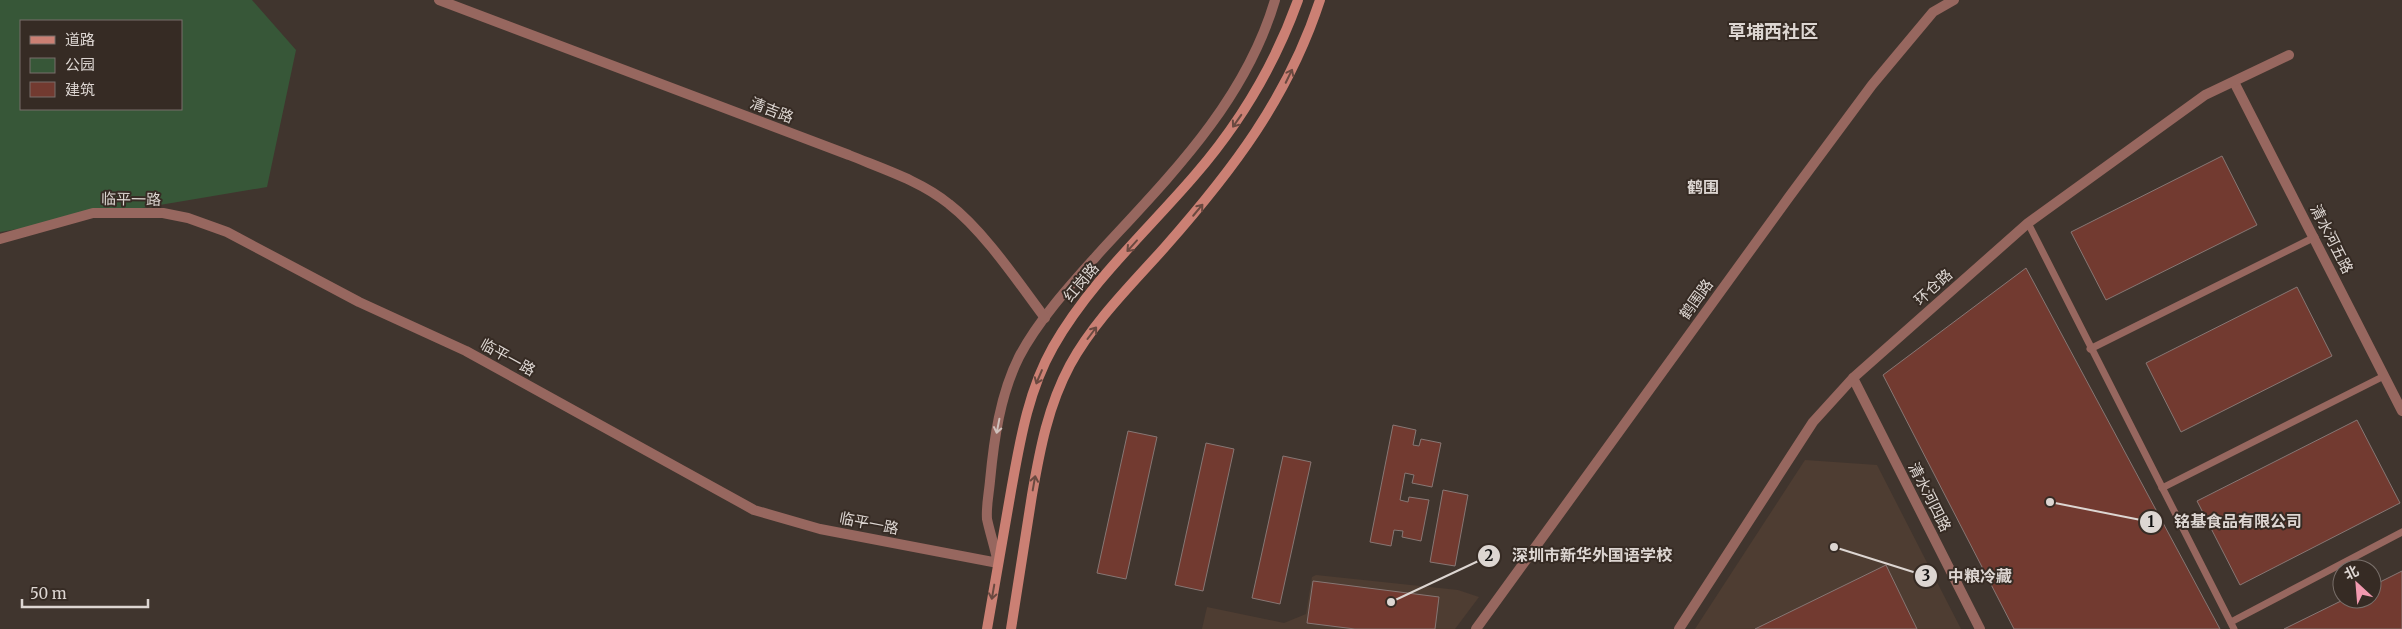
<svg xmlns="http://www.w3.org/2000/svg" width="2402" height="629" font-family="Merriweather,'Noto Sans SC',serif">
  <style>
    .built { fill: #4e3d32 }
    .green { fill: #375738; fill-rule: evenodd }
    .building { fill: #723a30; stroke: #877774 }
    .lines { fill: none; stroke-linecap: round; stroke-linejoin: round }
    .service { stroke: #97675f; stroke-width: 7 }
    .minor { stroke: #97675f; stroke-width: 10 }
    .tertiary { stroke: #97675f; stroke-width: 10 }
    .secondary { stroke: #cb8074; stroke-width: 10 }
    .oneway { stroke: #6a4940 }
    .oneway2 { stroke: #cfc0bb }
    .labels { text-anchor: middle; dominant-baseline: central; stroke-width: 4; stroke-linejoin: round; paint-order: stroke }
    .street-label { font-size: 15px; fill: #ddd6d2; stroke: #362b24 }
    .neighbourhood-label { font-size: 16px; font-weight: bold; fill: #ddd6d2; stroke: #362b24 }
    .quarter-label { font-size: 18px; font-weight: bold; fill: #ddd6d2; stroke: #362b24 }
    .leader { fill: none; stroke: #ddd6d2; stroke-width: 2 }
    .callout-dot { fill: #ddd6d2; stroke: #362b24; stroke-width: 2 }
    .mark-label { font-size: 15px; text-anchor: middle; font-weight: bold; fill: #111 }
    .callout-label { font-size: 16px; text-anchor: middle; font-weight: bold; fill: #ddd6d2; stroke: #362b24; stroke-width: 4; stroke-linejoin: round; paint-order: stroke }
  </style>
  <rect width="100%" height="100%" fill="#40352e"/>
  <g class="built">
    <polygon points="1805,460 1877,465 1961,629 1695,629"/>
    <polygon points="1316,575 1458,590 1479,597 1455,629 1202,629 1207,607 1284,623 1306,614 1312,577"/>
  </g>
  <path class="green" d="M0,0h252l44,50 -29,137 -267,45zM21,21h160v88h-160z"/>
  <g class="building">
    <polygon points="2222,156 2257,225 2106,300 2071,232"/>
    <polygon points="2026,268 2220,629 2014,629 1883,375"/>
    <polygon points="2297,287 2332,356 2181,432 2146,363"/>
    <polygon points="2357,420 2400,503 2240,585 2197,501"/>
    <polygon points="1393,425 1416,430 1413,445 1419,446 1421,439 1441,443 1432,487 1412,483 1414,475 1405,473 1400,500 1408,502 1409,497 1429,500 1421,541 1402,537 1403,531 1394,530 1391,546 1370,542"/>
    <polygon points="1128,431 1157,437 1126,579 1097,573"/>
    <polygon points="1206,443 1234,449 1203,591 1175,585"/>
    <polygon points="1283,456 1311,462 1280,604 1252,598"/>
    <polygon points="1443,490 1468,495 1455,566 1430,562"/>
    <polygon points="1886,565 1917,629 1755,629"/>
    <polygon points="2402,571 2402,629 2284,629 2345,599 2372,599 2372,586"/>
    <polygon points="1313,581 1439,597 1435,629 1355,629 1307,623"/>
  </g>
  <g class="lines">
    <g class="service">
      <polyline points="2028,223 2234,629"/>
      <polyline points="2090,349 2315,237"/>
      <polyline points="2162,488 2384,376"/>
      <polyline points="2231,622 2402,532"/>
    </g>
    <g class="minor">
      <polyline points="2234,82 2402,411"/>
      <path d="M0,239l93,-26h70l25,5 39,14 132,70 107,49 288,159 66,19 178,34c-3,-15 -8,-30 -11,-44 -1,-13 2,-26 3,-38 4,-42 10,-86 29,-124 19,-37 54,-75 81,-105 70,-76 145,-150 175,-252"/>
      <polyline points="1853,378 1980,629"/>
      <polyline points="1476,629 1789,197 1872,85 1933,12 1954,0"/>
      <polyline points="1679,629 1813,422 1853,378 2028,223 2205,95 2289,55"/>
    </g>
    <path class="tertiary" d="M439,0l410,155c34,14 72,26 100,49 35,27 69,78 96,114"/>
    <g class="secondary">
      <path d="M987,629c8,-46 16,-92 24,-138 9,-50 17,-100 42,-144 37,-65 94,-116 142,-172 45,-52 80,-111 103,-175"/>
      <path d="M1011,629c7,-45 14,-90 21,-134 8,-46 16,-89 38,-130 24,-44 62,-81 95,-118 67,-76 123,-149 155,-247"/>
    </g>
  </g>
  <defs><path id="oneway-shaft" d="M-6 0H5M1.5-3L5.5 0L1.5 3" fill="none" stroke-width="1.6" stroke-linecap="round" stroke-linejoin="round" transform="scale(1.25)"/></defs>
  <g class="oneway">
    <use href="#oneway-shaft" transform="translate(1289 76) rotate(-64)"/>
    <use href="#oneway-shaft" transform="translate(1237 121) rotate(125)"/>
    <use href="#oneway-shaft" transform="translate(1198 210) rotate(-50)"/>
    <use href="#oneway-shaft" transform="translate(1132 246) rotate(132)"/>
    <use href="#oneway-shaft" transform="translate(1092 333) rotate(-53)"/>
    <use href="#oneway-shaft" transform="translate(1039 377) rotate(113)"/>
    <use href="#oneway-shaft" transform="translate(1034 483) rotate(-80)"/>
    <use href="#oneway-shaft" transform="translate(993 592) rotate(100)"/>
  </g>
  <use class="oneway2" href="#oneway-shaft" transform="translate(998 426) rotate(101)"/>
  <g class="labels">
    <g class="street-label">
      <text transform="translate(772 110) rotate(21)">清吉路</text>
      <text transform="translate(131 199) rotate(1)">临平一路</text>
      <text transform="translate(2332 239) rotate(63)">清水河五路</text>
      <text transform="translate(1081 282) rotate(-50)">红岗路</text>
      <text transform="translate(1933 287) rotate(-42)">环仓路</text>
      <text transform="translate(1696 299) rotate(-54)">鹤围路</text>
      <text transform="translate(508 357) rotate(29)">临平一路</text>
      <text transform="translate(1930 497) rotate(63)">清水河四路</text>
      <text transform="translate(869 523) rotate(11)">临平一路</text>
    </g>
    <g class="neighbourhood-label">
      <text x="1703" y="187">鹤围</text>
    </g>
    <g class="quarter-label">
      <text x="1773" y="31">草埔西社区</text>
    </g>
  </g>
  <path class="leader" d="M2050 502L2151 522M1391 602L1489 556M1834 547L1926 576"/>
  <g class="callout-dot">
    <circle cx="2050" cy="502" r="5"/>
    <circle cx="1391" cy="602" r="5"/>
    <circle cx="1834" cy="547" r="5"/>
    <circle cx="2151" cy="522" r="12"/>
    <circle cx="1489" cy="556" r="12"/>
    <circle cx="1926" cy="576" r="12"/>
  </g>
  <g class="mark-label">
    <text x="2151" y="527">1</text>
    <text x="1489" y="561">2</text>
    <text x="1926" y="581">3</text>
  </g>
  <g class="callout-label">
    <text x="2238" y="527">铭基食品有限公司</text>
    <text x="1592" y="561">深圳市新华外国语学校</text>
    <text x="1980" y="582">中粮冷藏</text>
  </g>
  <rect x="20" y="20" width="162" height="90" fill="#362b24" stroke="#796f6a"/>
  <rect x="30" y="36" width="25" height="8" fill="#cb8074" stroke="#796f6a"/>
  <text x="65" y="45" font-size="15" fill="#ddd6d2">道路</text>
  <rect x="30" y="58" width="25" height="15" fill="#375738" stroke="#796f6a"/>
  <text x="65" y="70" font-size="15" fill="#ddd6d2">公园</text>
  <rect x="30" y="82" width="25" height="15" fill="#723a30" stroke="#796f6a"/>
  <text x="65" y="95" font-size="15" fill="#ddd6d2">建筑</text>
  <g transform="translate(2357 584) rotate(334)"><circle r="24" fill="#362b24" stroke="#796f6a"/>
  <path d="M0-4L9 19L0 12L-9 19Z" fill="#f29ab0"/>
  <text y="-8" font-size="14" font-weight="bold" text-anchor="middle" fill="#ddd6d2">北</text>
  </g>
  <path d="M22 599v8h126v-8" fill="none" stroke="#ddd6d2" stroke-width="2.5"/>
  <text x="30" y="599" font-size="15" fill="#ddd6d2" stroke="#362b24" stroke-width="4" paint-order="stroke">50 m</text>
</svg>
